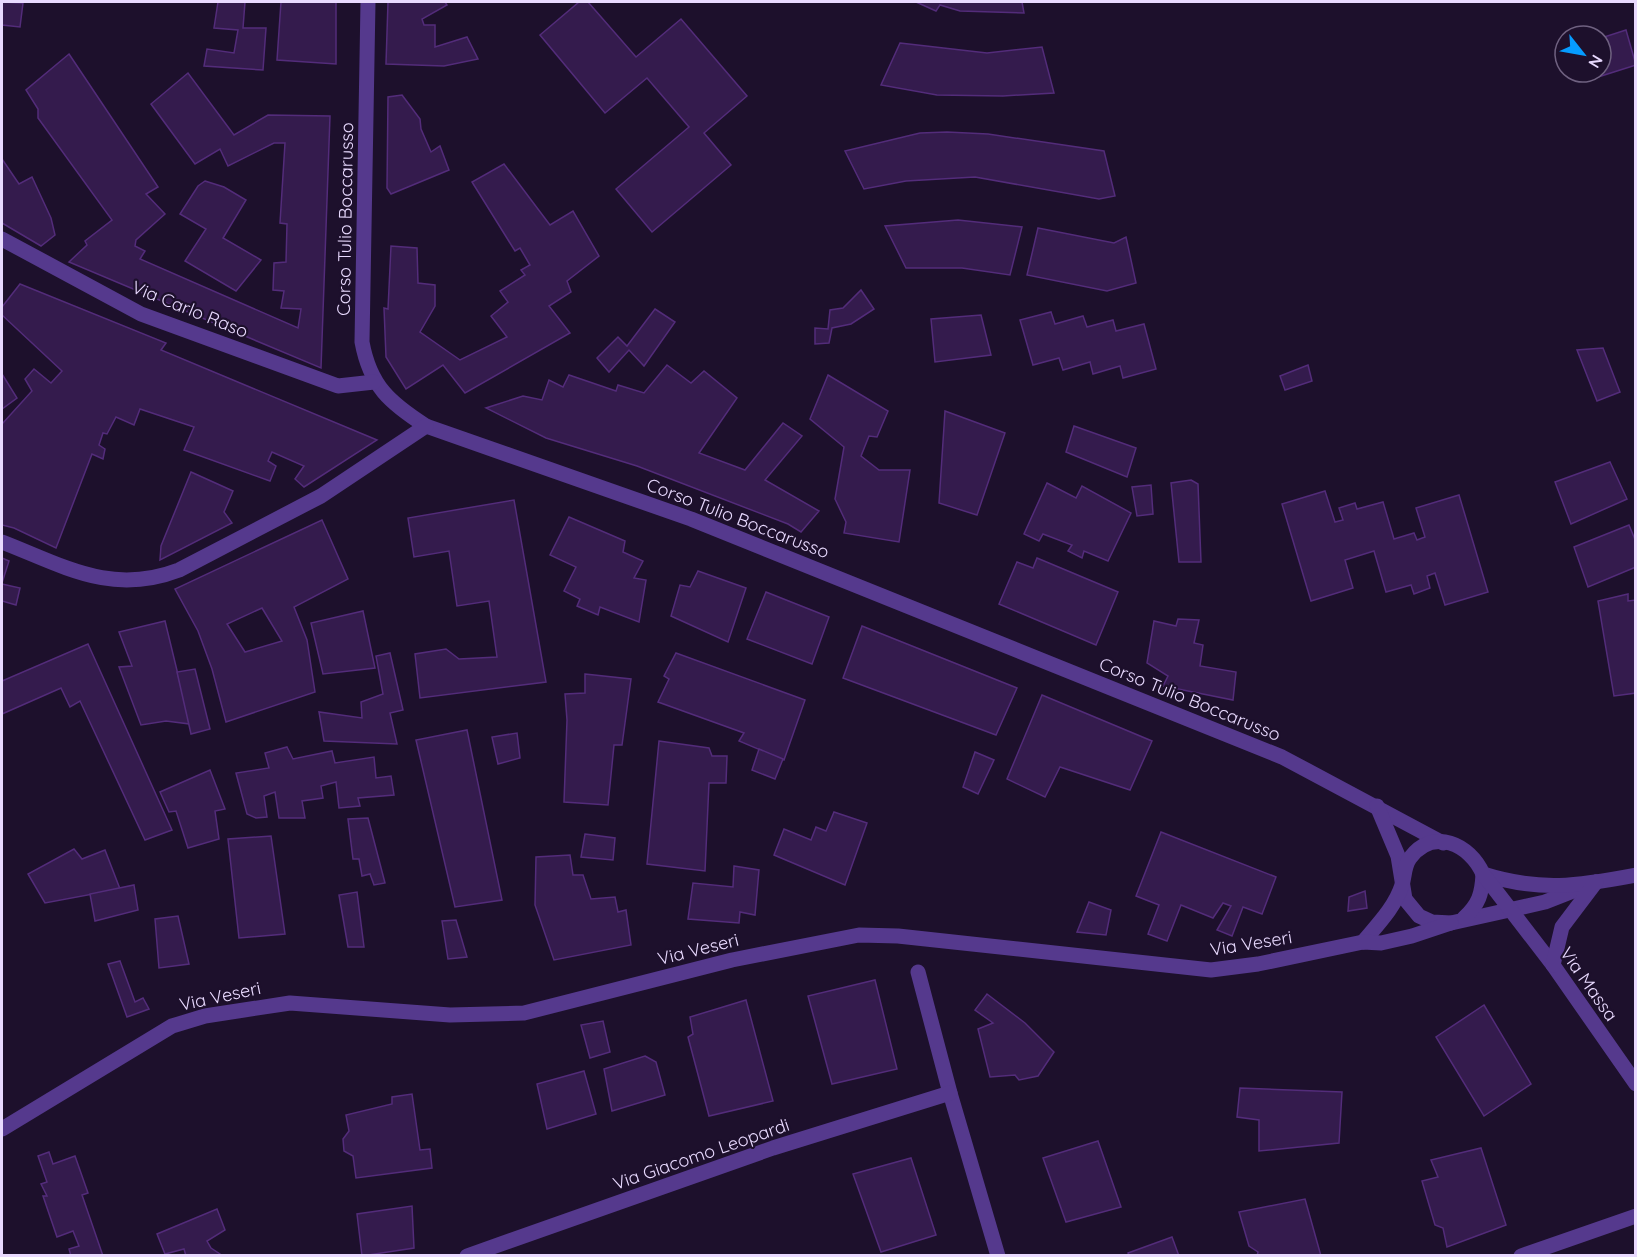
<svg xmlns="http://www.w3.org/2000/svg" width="1637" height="1257" font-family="Quicksand,sans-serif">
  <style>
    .building { fill: #341b4d; stroke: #532c7a; stroke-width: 1.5; fill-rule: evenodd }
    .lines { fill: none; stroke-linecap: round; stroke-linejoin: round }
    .minor { stroke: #55398d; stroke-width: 15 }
    .labels { text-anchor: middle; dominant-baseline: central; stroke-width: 4.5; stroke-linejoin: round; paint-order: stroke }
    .street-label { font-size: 18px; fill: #e9daff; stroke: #1d102c }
  </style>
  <rect width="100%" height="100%" fill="#1d102c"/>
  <g class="building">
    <polygon points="2,2 23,3 20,27 2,25"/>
    <polygon points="218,2 245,2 243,28 266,28 263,70 204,66 207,49 234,53 238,30 214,28"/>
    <polygon points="281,2 336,2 336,64 277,60"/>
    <polygon points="388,2 445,2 447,5 422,19 424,25 435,25 435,47 467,37 478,59 444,66 386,64"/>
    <polygon points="579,2 588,2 636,57 681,19 747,96 704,133 731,165 652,232 616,189 689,127 647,78 605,113 540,35"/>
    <polygon points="916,2 1022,2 1024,13 960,11 940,5 936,11"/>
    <polygon points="1626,30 1636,65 1598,77 1596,72 1601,72 1601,38"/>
    <polygon points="900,43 987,53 1042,47 1054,93 1003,96 937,95 881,85"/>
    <polygon points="69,54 158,187 146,194 165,214 136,240 135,246 145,251 140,259 298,328 301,309 281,308 284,291 273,290 274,263 286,262 287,224 280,223 285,143 274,143 228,166 220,149 195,164 151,104 188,73 234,135 268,115 330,116 321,368 69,262 87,245 85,241 112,220 38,118 38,109 26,90"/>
    <polygon points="402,95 420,119 421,129 431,152 440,146 449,170 391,194 387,188 388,97"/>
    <polygon points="947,132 988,134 1104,151 1115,196 1099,199 975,177 906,181 864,189 845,151 920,133"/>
    <polygon points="2,159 19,184 32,177 51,218 55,235 41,246 2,223"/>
    <polygon points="504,164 550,225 573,211 599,256 567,281 571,292 549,306 570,333 465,393 443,365 406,389 386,357 384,308 388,309 391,246 417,248 418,283 435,285 435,306 420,332 460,360 507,337 491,316 508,302 500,291 525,275 521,270 530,265 520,248 515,251 472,182"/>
    <polygon points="205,181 224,187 246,200 223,238 261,260 236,291 185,261 206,229 180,214 198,186"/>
    <polygon points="958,220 1022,227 1010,275 962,268 906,268 885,226"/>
    <polygon points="1038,228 1114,243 1126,237 1136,283 1107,291 1027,275"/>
    <polygon points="20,284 166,343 161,350 377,440 304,487 295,479 304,466 272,452 268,461 276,466 270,481 184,450 194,427 140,409 134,425 116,417 107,434 103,433 99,445 105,449 103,459 92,454 56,548 14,528 2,525 2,424 32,391 25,379 34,369 51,383 62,371 2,315 2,307"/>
    <polygon points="861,290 874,309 851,324 832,328 829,343 815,344 815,328 828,329 830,310 843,308"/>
    <polygon points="655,309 675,322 644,366 629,350 609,372 597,358 618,337 627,346"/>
    <polygon points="1051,312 1055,324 1083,316 1087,327 1113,320 1116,331 1144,324 1156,369 1123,378 1120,366 1093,374 1090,362 1063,370 1059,358 1033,365 1020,320"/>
    <polygon points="981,315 991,355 935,362 931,319"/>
    <polygon points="1603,348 1620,392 1597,401 1577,350"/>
    <polygon points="667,365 691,383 704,371 737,398 699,453 745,470 783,423 802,436 765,480 819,511 801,532 788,524 637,466 546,438 486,408 523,396 542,400 549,380 563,387 569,375 616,391 618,385 644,393"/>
    <polygon points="1308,365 1312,381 1285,390 1280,376"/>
    <polygon points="2,374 17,398 2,409"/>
    <polygon points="828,375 888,411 877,437 869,436 861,456 879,470 910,470 899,542 844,533 846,522 835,499 844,447 810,419"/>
    <polygon points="945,411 1005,433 977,515 939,503"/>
    <polygon points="1074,426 1136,448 1127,477 1066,452"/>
    <polygon points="1610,462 1627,499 1571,524 1555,482"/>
    <polygon points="191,472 233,491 224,512 232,523 160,560 161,546"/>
    <polygon points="1191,480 1198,484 1201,562 1179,562 1171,483"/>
    <polygon points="1047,483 1076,498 1082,486 1131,513 1108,561 1084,551 1082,558 1068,551 1072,545 1043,534 1039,541 1024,534"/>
    <polygon points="1151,485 1153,514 1137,516 1132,487"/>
    <polygon points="1325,491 1335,522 1343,520 1339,508 1355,503 1357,509 1383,502 1394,539 1414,533 1417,540 1425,537 1416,508 1459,495 1488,592 1445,605 1435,573 1427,576 1430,588 1414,594 1411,585 1386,592 1374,551 1345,560 1353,588 1311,601 1282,504"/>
    <polygon points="514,500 546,682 420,698 415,654 446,649 459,659 497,657 489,601 457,606 449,551 414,557 408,518"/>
    <polygon points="569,517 625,541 623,552 643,561 634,578 646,580 639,622 600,607 598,615 577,606 580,599 564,591 576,567 550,555"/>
    <path d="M322,520l26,59 -54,28 13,33 8,52 -89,30 -14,-53 -14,-38 -23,-42zM262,608l20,33 -37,11 -18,-28z"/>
    <polygon points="1629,525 1636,542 1636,567 1588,587 1574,547"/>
    <polygon points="2,558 9,561 2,583"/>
    <polygon points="1037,558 1118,592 1096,645 999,604 1017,562 1033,568"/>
    <polygon points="698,571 746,588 728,642 671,616 680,585 690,587"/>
    <polygon points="2,584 20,588 16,605 2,601"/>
    <polygon points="766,592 829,617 812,664 747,639"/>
    <polygon points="1628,594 1628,601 1636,600 1636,693 1614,696 1598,601"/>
    <polygon points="363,611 375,668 323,674 311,623"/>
    <polygon points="1178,619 1199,620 1194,643 1203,645 1200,666 1236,672 1233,700 1163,686 1168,676 1147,663 1154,621 1176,626"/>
    <polygon points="165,621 190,724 166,721 141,725 119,667 132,666 119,632"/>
    <polygon points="862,626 1017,688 996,735 843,678"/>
    <polygon points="88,644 172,830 145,840 80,701 70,707 61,688 2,714 2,681"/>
    <polygon points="390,653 403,710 390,713 397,744 324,741 319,712 362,718 361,702 383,694 376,656"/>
    <polygon points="676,653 805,700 784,760 739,741 744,733 658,702 669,679 664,676"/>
    <polygon points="195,669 210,729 191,734 177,672"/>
    <polygon points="585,674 631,679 622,745 614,745 608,805 564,802 567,720 565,694 585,693"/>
    <polygon points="1042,695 1152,741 1130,790 1060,767 1045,797 1007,779"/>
    <polygon points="467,730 502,900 455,907 416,740"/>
    <polygon points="517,733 520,758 498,764 492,737"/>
    <polygon points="659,741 709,748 712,756 727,756 726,783 709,783 705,871 647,864"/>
    <polygon points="287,747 293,759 332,751 335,763 374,757 376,778 391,776 394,795 358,798 360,806 339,808 336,782 321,786 323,798 302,801 305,818 279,818 275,792 264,796 267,817 256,818 247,814 236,773 269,768 265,753"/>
    <polygon points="759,749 783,759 775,779 752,770"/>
    <polygon points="975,752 994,760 978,794 963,787"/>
    <polygon points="210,770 225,809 215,811 219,839 188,848 176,811 169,812 160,792"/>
    <polygon points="834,812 867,823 845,885 774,855 784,829 811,840 816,827 826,831"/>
    <polygon points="368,818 385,883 374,885 370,874 362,876 359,859 353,859 348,819"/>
    <polygon points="1161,832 1276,877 1262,914 1243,907 1232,936 1217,930 1231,906 1223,903 1213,918 1181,905 1167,941 1148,934 1159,905 1136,896"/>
    <polygon points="585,834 615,838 613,860 581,857"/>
    <polygon points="271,836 285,934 239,938 228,839"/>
    <polygon points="74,849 82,859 105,850 120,889 45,903 28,874"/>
    <polygon points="570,855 573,875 583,875 591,899 615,897 618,912 626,910 631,945 554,960 535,905 536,857"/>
    <polygon points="734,866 759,870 755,915 740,912 739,923 688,919 693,883 733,887"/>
    <polygon points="134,885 138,910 95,921 90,894"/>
    <polygon points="1365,891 1367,908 1348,911 1349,897"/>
    <polygon points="357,892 364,947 348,947 339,895"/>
    <polygon points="1089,902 1111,910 1106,935 1077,932"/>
    <polygon points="178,916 189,964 159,968 155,919"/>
    <polygon points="456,920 467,957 448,959 442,921"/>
    <polygon points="120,961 135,1002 143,998 149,1009 127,1017 108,964"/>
    <polygon points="875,980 897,1069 832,1084 808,996"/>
    <polygon points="987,994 1025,1023 1054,1052 1038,1076 1019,1080 1015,1075 990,1077 978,1029 993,1023 975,1010"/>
    <polygon points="746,1000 773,1101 709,1116 688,1037 693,1034 690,1017"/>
    <polygon points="1484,1005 1531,1084 1484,1116 1436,1037"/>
    <polygon points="603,1021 610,1052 590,1058 581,1025"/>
    <polygon points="645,1056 656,1062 665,1095 612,1111 604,1069"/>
    <polygon points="584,1071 596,1114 547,1129 537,1084"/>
    <polygon points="1240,1088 1342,1092 1339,1143 1259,1151 1259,1120 1237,1117"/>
    <polygon points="412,1094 420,1150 430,1149 432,1168 356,1178 353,1156 344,1151 343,1139 349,1131 346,1115 392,1104 392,1097"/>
    <polygon points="1098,1141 1121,1207 1066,1222 1043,1158"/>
    <polygon points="1481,1148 1506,1225 1447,1247 1443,1228 1435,1225 1422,1181 1438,1177 1431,1160"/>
    <polygon points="49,1152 53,1164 75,1156 88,1193 82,1195 103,1256 71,1256 69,1249 79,1246 73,1231 57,1237 43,1196 47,1196 41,1184 47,1182 38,1156"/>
    <polygon points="911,1158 936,1235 881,1252 853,1174"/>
    <polygon points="1305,1199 1321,1256 1257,1256 1258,1252 1249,1246 1239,1212"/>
    <polygon points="412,1206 414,1248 362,1256 357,1214"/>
    <polygon points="217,1209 225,1230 207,1241 211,1248 223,1256 186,1256 184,1249 165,1254 157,1234"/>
    <polygon points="1172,1237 1179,1256 1129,1256 1128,1253"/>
  </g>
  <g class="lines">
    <g class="minor">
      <path d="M368,2l-6,340c8,44 28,61 64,84l265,93 591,238 161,86"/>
      <polyline points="2,239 141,314 338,386 374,382"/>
      <path d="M2,542c62,24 109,54 177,28l142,-74 105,-70"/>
      <polyline points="1377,806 1398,856 1405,899 1419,916 1432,922 1451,923 1545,902 1596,882"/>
      <path d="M1483,874c57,18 95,12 153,1"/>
      <path d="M1464,918c15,-14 18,-24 19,-44"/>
      <path d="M1363,942c15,-18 32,-35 39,-57 3,-10 2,-19 8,-27 23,-31 60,-14 73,16l70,91 83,119"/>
      <polyline points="1553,965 1562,927 1596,882"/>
      <polyline points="918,972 950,1093 998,1256"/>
      <polyline points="2,1129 172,1026 205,1016 290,1003 450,1015 524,1013 732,960 859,935 898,936 1211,970 1258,964 1363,942 1381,943 1412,936 1451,923"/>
      <polyline points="467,1256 773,1148 950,1093"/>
      <polyline points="1521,1256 1636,1216"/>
    </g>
  </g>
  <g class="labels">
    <g class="street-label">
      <text transform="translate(345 219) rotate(-89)">Corso Tulio Boccarusso</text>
      <text transform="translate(190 309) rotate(22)">Via Carlo Raso</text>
      <text transform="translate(738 518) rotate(21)">Corso Tulio Boccarusso</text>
      <text transform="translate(1190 699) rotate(22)">Corso Tulio Boccarusso</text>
      <text transform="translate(1251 943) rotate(-9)">Via Veseri</text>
      <text transform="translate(698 949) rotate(-14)">Via Veseri</text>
      <text transform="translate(1589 984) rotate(55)">Via Massa</text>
      <text transform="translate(220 996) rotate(-12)">Via Veseri</text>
      <text transform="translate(701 1154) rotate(-19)">Via Giacomo Leopardi</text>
    </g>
  </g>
  <rect width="1637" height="1257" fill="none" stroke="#e9daff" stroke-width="6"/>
  <g transform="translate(1583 54) rotate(121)"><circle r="28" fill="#1d102c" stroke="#6f6180" stroke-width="1.5"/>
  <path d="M0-4.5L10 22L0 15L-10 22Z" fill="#069cff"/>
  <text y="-9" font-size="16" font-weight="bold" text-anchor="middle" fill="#e9daff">N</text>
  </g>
</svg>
